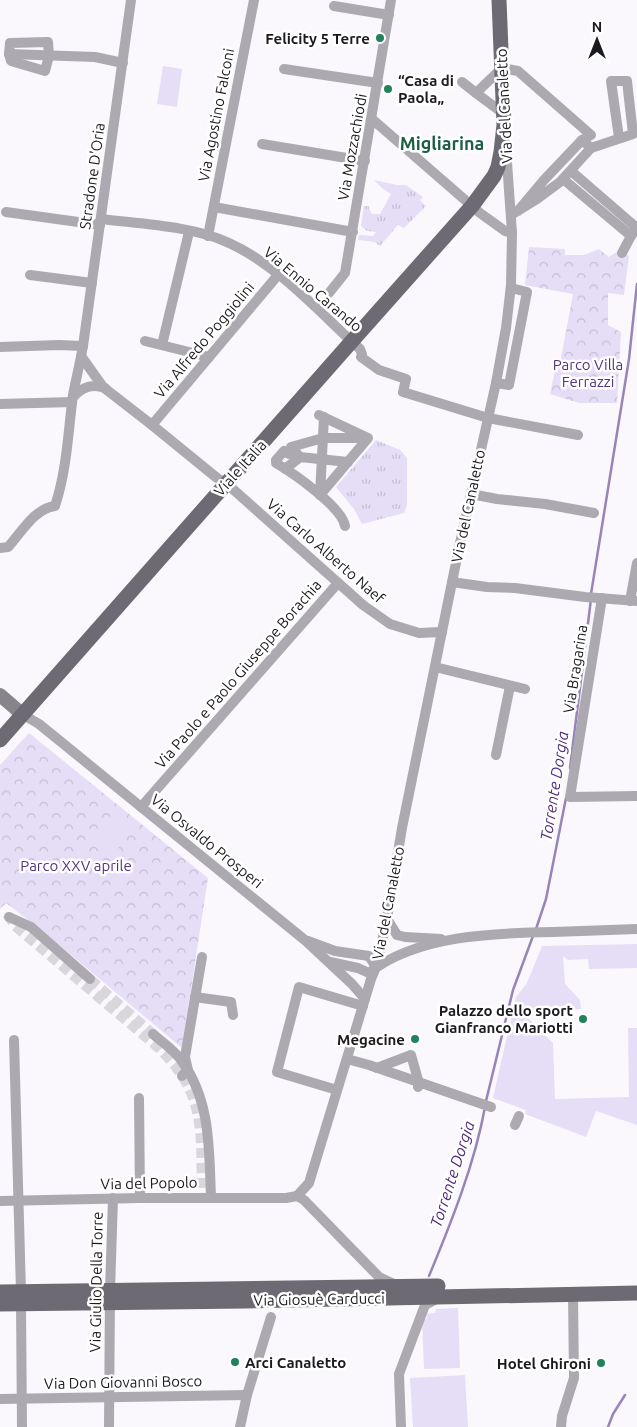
<svg xmlns="http://www.w3.org/2000/svg" width="637" height="1427" font-family="Ubuntu,sans-serif">
  <style>
    .grass { fill: url(#grass-tufts) }
    .park { fill: url(#park-crowns) }
    .garden { fill: #e6ddf7 }
    .lines { fill: none; stroke-linecap: round; stroke-linejoin: round }
    .stream { stroke: #9885b7; stroke-width: 2.5 }
    .street-tunnel { stroke: #d9d7dc; stroke-width: 10; stroke-dasharray: 10 5; stroke-linecap: butt }
    .street { stroke: #acaab0; stroke-width: 10 }
    .secondary { stroke: #87848c; stroke-width: 14 }
    .primary { stroke: #6d6a73; stroke-width: 15 }
    .poi-dot { fill: #1f825b; stroke: #fff; stroke-width: 2 }
    .labels { text-anchor: middle; dominant-baseline: central; stroke-width: 5; stroke-linejoin: round; paint-order: stroke }
    .poi-label { font-size: 15px; font-weight: bold; fill: #1b1a1e; stroke: #fff; text-anchor: end }
    .street-label { font-size: 15px; fill: #1b1a1e; stroke: #fff }
    .park-label { font-size: 15px; fill: #553282; stroke: #fff }
    .water-label { font-size: 16px; font-style: italic; fill: #502c7b; stroke: #fff }
    .quarter-label { font-size: 18px; font-weight: bold; fill: #1e5f44; stroke: #fff }
  </style>
  <defs>
    <pattern id="grass-tufts" width="24" height="20" patternUnits="userSpaceOnUse" patternTransform="scale(1.25)"><rect width="24" height="20" fill="#e6ddf7"/><path d="M3 7l-1-3M5 7V3M7 7l1-3M15 17l-1-3M17 17v-4M19 17l1-3" fill="none" stroke="#c5bdd3"/></pattern>
    <pattern id="park-crowns" width="20" height="18" patternUnits="userSpaceOnUse" patternTransform="scale(1.25)"><rect width="20" height="18" fill="#e6ddf7"/><path d="M2 6a3 3 0 1 1 6 0M12 15a3 3 0 1 1 6 0" fill="none" stroke="#c5bdd3"/></pattern>
  </defs>
  <rect width="100%" height="100%" fill="#faf8fd"/>
  <g class="grass">
    <polygon points="374,180 397,185 406,185 423,197 420,200 426,206 404,228 398,225 380,246 375,242 358,240 359,235 373,236 376,232 367,231 361,226 364,206 369,206 370,211 372,214 380,214 391,194 383,189"/>
    <polygon points="376,440 400,450 407,458 407,505 404,513 362,524 354,509 336,487"/>
  </g>
  <g class="park">
    <polygon points="529,247 565,249 565,255 584,255 599,249 609,257 618,251 629,256 624,295 608,293 608,325 621,332 617,403 579,403 550,394 556,365 560,363 573,294 525,285"/>
    <polygon points="29,733 208,878 182,1048 40,929 6,903 0,909 0,765"/>
  </g>
  <g class="garden">
    <polygon points="163,66 182,69 177,107 157,104"/>
    <polygon points="114,810 134,822 113,857 93,844"/>
    <polygon points="637,944 637,968 589,969 588,959 568,960 563,956 565,984 580,1000 581,1009 521,1011 553,1043 555,1099 629,1097 628,1028 637,1028 637,1125 596,1111 586,1137 525,1114 526,1110 493,1098 516,997 527,983 542,946"/>
    <polygon points="458,1308 460,1368 424,1369 422,1320 427,1319 426,1314 435,1313 436,1309"/>
    <polygon points="465,1375 468,1427 413,1427 410,1378"/>
  </g>
  <g class="lines">
    <g class="stream">
      <polyline points="591,594 629,359 637,284"/>
      <polyline points="570,768 591,599"/>
      <polyline points="536,929 546,899 566,798"/>
      <polyline points="486,1101 513,990 533,936"/>
      <path d="M429,1276c22,-53 46,-113 56,-169"/>
      <polyline points="608,1427 613,1414 625,1395"/>
    </g>
    <g class="street-tunnel">
      <polyline points="316,308 329,293"/>
      <path d="M7,920l2,-3 6,9 140,119c53,48 45,87 47,152"/>
      <polyline points="90,979 153,1034"/>
    </g>
    <g class="street">
      <polyline points="334,6 389,15"/>
      <polygon points="48,42 49,56 45,71 11,61 9,54 10,43"/>
      <polyline points="9,54 95,57 123,63"/>
      <polyline points="284,69 378,83"/>
      <polyline points="462,82 476,93"/>
      <polyline points="504,114 476,93 502,68 518,71 591,135 582,140"/>
      <polyline points="372,119 480,213 505,231 512,233"/>
      <polyline points="262,144 365,161"/>
      <polyline points="591,148 633,134 627,81 611,81 619,138"/>
      <polyline points="563,179 631,236 637,228 571,171"/>
      <polyline points="214,207 353,232"/>
      <polyline points="6,212 100,225"/>
      <polyline points="511,215 537,199 560,182 591,148 582,140 544,180 518,211"/>
      <path d="M101,219c40,5 92,7 128,24 49,22 91,70 131,106l2,5 -1,3 18,13 27,9 -3,13 85,26 90,17"/>
      <polyline points="208,236 254,0"/>
      <polyline points="622,253 631,236"/>
      <polyline points="30,275 92,283"/>
      <polyline points="329,293 345,273 391,0"/>
      <polyline points="145,341 209,357"/>
      <polyline points="162,345 189,232"/>
      <polyline points="0,347 59,345 83,346"/>
      <polyline points="81,356 103,387 152,425 217,478 226,483 363,605 390,624 419,633 442,632"/>
      <polyline points="496,383 509,385 527,292 511,288"/>
      <path d="M73,397c9,-10 19,-14 32,-9"/>
      <polyline points="0,404 72,402"/>
      <polyline points="319,415 368,438 320,495"/>
      <polyline points="152,425 278,275"/>
      <path d="M289,454l-5,-3 -8,9v3c17,10 66,44 69,63"/>
      <polyline points="300,457 348,462"/>
      <polyline points="285,469 300,457 291,447 323,438 364,438"/>
      <polyline points="471,494 497,499 545,504 594,513"/>
      <polyline points="320,495 324,417"/>
      <path d="M0,548l8,-1c13,-14 27,-39 47,-41 12,-36 13,-74 18,-111 3,-16 7,-32 10,-49l48,-346"/>
      <polyline points="452,582 487,587 515,588 585,597 637,601"/>
      <polyline points="602,598 570,797 637,796"/>
      <polyline points="630,601 637,563"/>
      <polyline points="435,667 525,689"/>
      <polyline points="22,714 39,724 306,941 352,984 365,999"/>
      <polyline points="496,755 510,686"/>
      <polyline points="141,807 338,583"/>
      <polyline points="9,917 31,927 90,979"/>
      <polyline points="387,919 397,935 405,937 441,939"/>
      <polyline points="308,941 335,951 369,956 376,967"/>
      <path d="M330,962l28,6 11,5c47,-38 126,-40 184,-41 28,-1 56,-2 84,-3"/>
      <polyline points="195,997 231,1002 233,1015"/>
      <path d="M153,1034c10,9 21,16 28,26 30,40 28,90 30,137"/>
      <polyline points="14,1040 21,1292"/>
      <polyline points="347,1059 369,1065 491,1107"/>
      <polyline points="377,1068 411,1055 419,1083 418,1087"/>
      <polyline points="182,1076 188,1070 185,1057 202,957"/>
      <polyline points="337,1090 277,1072 299,987 363,1006"/>
      <polyline points="139,1098 140,1198"/>
      <polyline points="515,1125 519,1116"/>
      <polyline points="297,1196 309,1183 371,979 376,967 387,919 402,828 460,543 496,383 506,328 511,285 512,233 506,148"/>
      <polyline points="297,1196 304,1200 379,1277 396,1285"/>
      <polyline points="0,1201 140,1198 286,1198 297,1196"/>
      <polyline points="21,1304 22,1427"/>
      <polyline points="0,1399 247,1395"/>
      <polyline points="109,1427 110,1291 113,1198"/>
      <polyline points="240,1427 247,1395 271,1317"/>
      <polyline points="401,1427 399,1374 425,1305 438,1298"/>
      <polyline points="561,1427 562,1416 574,1378 573,1294"/>
    </g>
    <polyline class="secondary" points="0,695 22,714"/>
    <g class="primary">
      <polyline points="0,740 352,341 472,206 494,176 498,167 501,152 504,125 499,0"/>
      <polyline points="0,1292 438,1286"/>
      <polyline points="0,1304 245,1301 637,1293"/>
    </g>
  </g>
  <g class="poi-dot">
    <circle cx="380" cy="38" r="5"/>
    <circle cx="388" cy="89" r="5"/>
    <circle cx="583" cy="1019" r="5"/>
    <circle cx="415" cy="1039" r="5"/>
    <circle cx="235" cy="1362" r="5"/>
    <circle cx="601" cy="1363" r="5"/>
  </g>
  <g class="labels">
    <g class="poi-label">
      <text x="370" y="38">Felicity 5 Terre</text>
      <text x="398" y="80" text-anchor="start">“Casa di<tspan x="398" dy="17">Paola„</tspan></text>
      <text x="573" y="1010">Palazzo dello sport<tspan x="573" dy="17">Gianfranco Mariotti</tspan></text>
      <text x="405" y="1039">Megacine</text>
      <text x="245" y="1362" text-anchor="start">Arci Canaletto</text>
      <text x="591" y="1363">Hotel Ghironi</text>
    </g>
    <g class="street-label">
      <text transform="translate(504 106) rotate(-93)">Via del Canaletto</text>
      <text transform="translate(216 115) rotate(-79)">Via Agostino Falconi</text>
      <text transform="translate(352 147) rotate(-80)">Via Mozzachiodi</text>
      <text transform="translate(92 176) rotate(-82)">Stradone D'Oria</text>
      <text transform="translate(313 289) rotate(40)">Via Ennio Carando</text>
      <text transform="translate(204 340) rotate(-50)">Via Alfredo Poggiolini</text>
      <text transform="translate(240 468) rotate(-48)">Viale Italia</text>
      <text transform="translate(468 506) rotate(-78)">Via del Canaletto</text>
      <text transform="translate(326 551) rotate(41)">Via Carlo Alberto Naef</text>
      <text transform="translate(575 669) rotate(-81)">Via Bragarina</text>
      <text transform="translate(238 674) rotate(-49)">Via Paolo e Paolo Giuseppe Borachia</text>
      <text transform="translate(207 841) rotate(39)">Via Osvaldo Prosperi</text>
      <text transform="translate(388 903) rotate(-79)">Via del Canaletto</text>
      <text transform="translate(149 1183) rotate(-1)">Via del Popolo</text>
      <text transform="translate(96 1282) rotate(-89)">Via Giulio Della Torre</text>
      <text transform="translate(319 1299) rotate(-1)">Via Giosuè Carducci</text>
      <text transform="translate(123 1382) rotate(-1)">Via Don Giovanni Bosco</text>
    </g>
    <g class="park-label">
      <text x="588" y="364">Parco Villa<tspan x="588" dy="17">Ferrazzi</tspan></text>
      <text x="76" y="865">Parco XXV aprile</text>
    </g>
    <g class="water-label">
      <text transform="translate(554 786) rotate(-81)">Torrente Dorgia</text>
      <text transform="translate(452 1174) rotate(-72)">Torrente Dorgia</text>
    </g>
    <g class="quarter-label">
      <text x="442" y="143">Migliarina</text>
    </g>
  </g>
  <g transform="translate(597 40)" stroke="#ffffff" stroke-width="4" paint-order="stroke">
  <path d="M0-4L9 19L0 12L-9 19Z" fill="#1b1a1e"/>
  <text y="-8" font-size="14" font-weight="bold" text-anchor="middle" fill="#1b1a1e">N</text>
  </g>
</svg>
